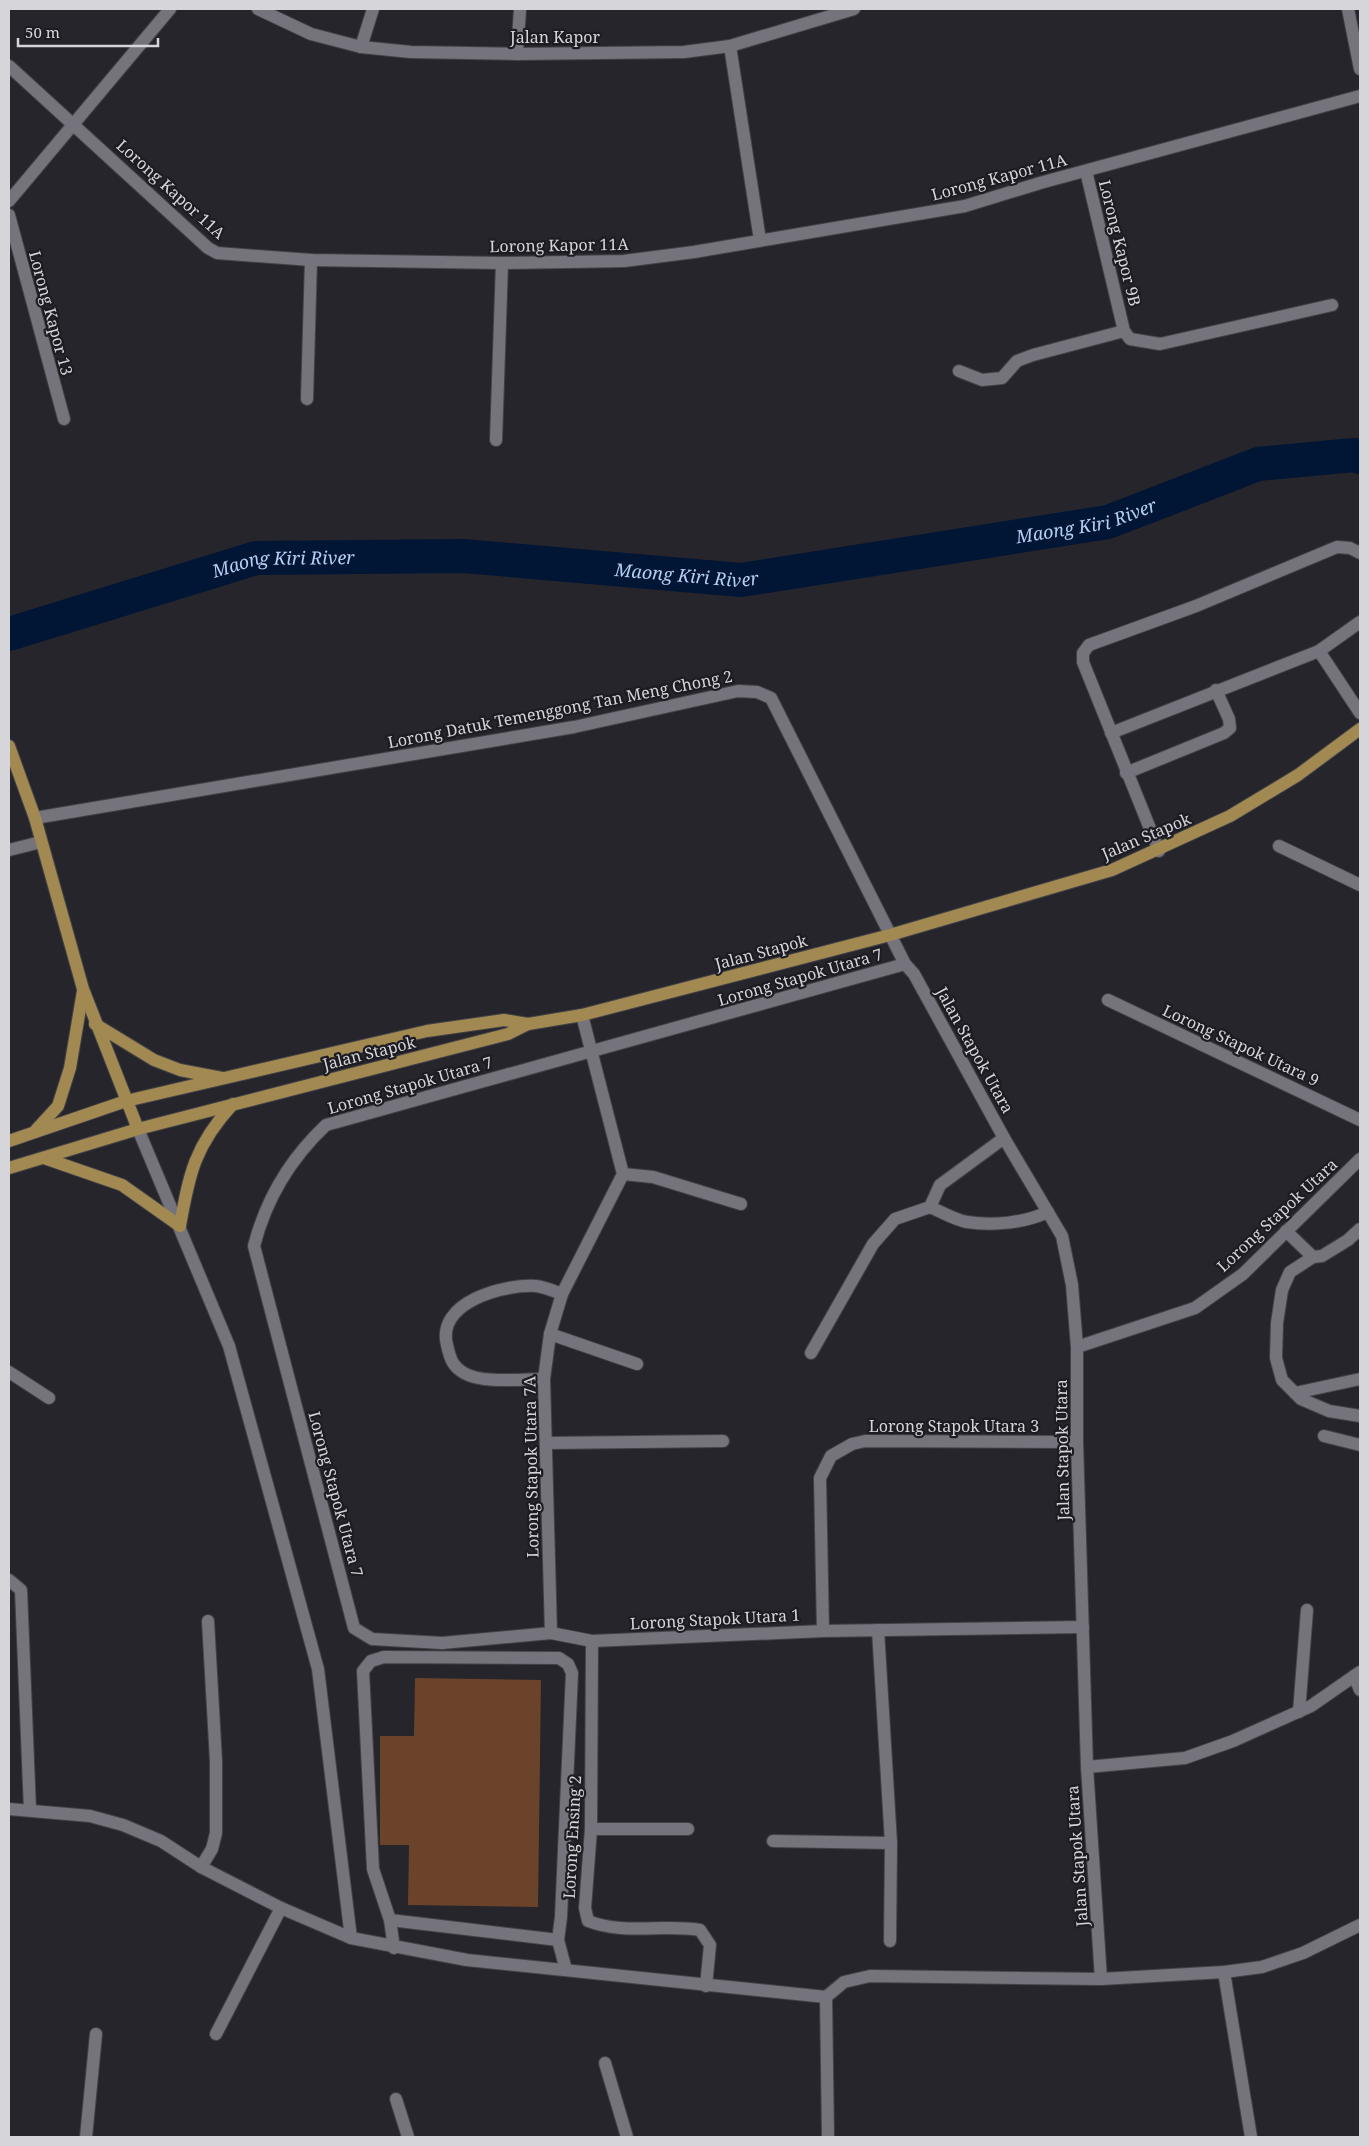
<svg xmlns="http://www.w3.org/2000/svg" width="1369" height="2146" font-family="'Noto Serif',serif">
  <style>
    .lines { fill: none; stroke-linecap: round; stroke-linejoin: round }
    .river { stroke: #011635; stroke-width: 34 }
    .building { fill: #6b432a }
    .minor-casing { stroke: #434247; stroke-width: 14 }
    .major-casing { stroke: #434247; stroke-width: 14 }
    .minor { stroke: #75747c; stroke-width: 12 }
    .major { stroke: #a18951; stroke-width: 12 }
    .labels { text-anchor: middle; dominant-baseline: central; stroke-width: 4.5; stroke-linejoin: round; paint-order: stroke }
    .street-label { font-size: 16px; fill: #d6d5da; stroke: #1c1c22 }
    .water-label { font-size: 18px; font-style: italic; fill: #b4cef3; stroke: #1c1c22 }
  </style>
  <rect width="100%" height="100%" fill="#26252c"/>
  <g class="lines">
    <path class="river" id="s1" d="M9,634l247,-76 207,-2 278,24 367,-58 150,-58 96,-9 6,2"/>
  </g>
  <polygon class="building" points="415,1678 541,1680 538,1907 408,1905 409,1845 380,1845 380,1736 414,1736"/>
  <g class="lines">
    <defs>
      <g id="minor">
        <polyline points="258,9 311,34 361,47 411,52 517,54 684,52 730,46 854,9"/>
        <polyline points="1348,9 1360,69"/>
        <polyline points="730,46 760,240"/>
        <polyline points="361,47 373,9"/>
        <polyline points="517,54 520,9"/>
        <polyline points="9,66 208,248 217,253 311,260 502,263 624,261 694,252 965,206 1040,183 1360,96"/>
        <polyline points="1086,171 1124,331 1130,339 1160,344 1332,305"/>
        <polyline points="9,201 170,9"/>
        <polyline points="9,215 64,419"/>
        <polyline points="959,371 982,380 1002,378 1017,361 1033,355 1124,331"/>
        <polyline points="307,399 311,260"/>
        <polyline points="496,440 502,263"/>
        <polyline points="1319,651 1360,713"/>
        <polyline points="1111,733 1319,651 1360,622"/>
        <polyline points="1126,773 1224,733 1230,728 1229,719 1216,690"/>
        <polyline points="35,818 574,727 738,691 757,692 771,698 905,964 914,974 1004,1138 1062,1236 1072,1285 1077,1347 1077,1442 1087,1767 1101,1979"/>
        <polyline points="1279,846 1360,885"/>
        <polyline points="9,850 41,842"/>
        <polyline points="1159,851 1083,662 1083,653 1089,645 1196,606 1337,547 1350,548 1360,553"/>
        <path d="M905,964l-579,161c-35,33 -60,74 -72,121l100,382 18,11 70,4 109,-10 41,8 231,-10 260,-4"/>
        <polyline points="1108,1000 1360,1120"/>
        <polyline points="138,1129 229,1346 318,1669 351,1938"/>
        <polyline points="623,1174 653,1177 741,1204"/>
        <path d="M930,1207c12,5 25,13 37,15 26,4 57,1 81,-10"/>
        <polyline points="1360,1229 1348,1240 1322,1256 1313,1257 1290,1272 1282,1290 1277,1323 1276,1358 1282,1380 1301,1399 1329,1411 1360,1416"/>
        <polyline points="1286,1231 1313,1257"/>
        <polyline points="550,1334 637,1364"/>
        <polyline points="1077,1347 1195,1308 1243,1274 1360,1159"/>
        <polyline points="811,1353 873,1244 895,1219 930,1207 940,1185 1004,1138"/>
        <polyline points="9,1372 49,1398"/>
        <path d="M544,1379c-21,0 -62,5 -80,-6 -12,-7 -14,-15 -17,-28 -11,-43 57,-61 89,-59 9,1 18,5 26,8"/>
        <polyline points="1295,1393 1360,1379"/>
        <polyline points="1324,1436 1360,1445"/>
        <polyline points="546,1443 723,1441"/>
        <polyline points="9,1580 21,1590 30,1810"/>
        <polyline points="878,1630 891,1843 890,1941"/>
        <polyline points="823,1631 820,1478 831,1456 852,1444 865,1441 1077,1442"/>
        <polyline points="551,1633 544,1379 550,1334 562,1294 623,1174 582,1015"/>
        <path d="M592,1641l-1,188 -6,79 3,13c36,14 74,3 112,9l10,15 -4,41"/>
        <polyline points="1354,1676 1360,1690"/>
        <polyline points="1299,1712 1307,1610"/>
        <polyline points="1087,1767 1185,1758 1233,1741 1311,1706 1360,1672"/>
        <polyline points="9,1809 90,1816 123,1825 161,1841 201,1867 281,1908 351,1938 467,1960 826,1997 844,1982 870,1976 1101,1979 1224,1972 1262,1967 1303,1953 1360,1925"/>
        <polyline points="591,1829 688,1829"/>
        <polyline points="773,1841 891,1843"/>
        <polyline points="201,1867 212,1849 216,1833 216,1761 208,1621"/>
        <polyline points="390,1920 558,1940"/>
        <polyline points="394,1948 390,1920 373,1869 363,1671 371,1661 384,1657 559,1658 568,1664 572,1673 561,1917 558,1940 566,1970"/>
        <polyline points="1224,1972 1251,2137"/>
        <polyline points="826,1997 828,2137"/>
        <polyline points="216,2034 281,1908"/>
        <polyline points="605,2063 627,2137"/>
        <polyline points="396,2099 408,2137"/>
        <polyline points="86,2137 96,2034"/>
      </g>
      <g id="major">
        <polyline points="9,746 35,818 83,989 138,1129"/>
        <polyline points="95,1024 154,1060 180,1070 222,1078"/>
        <polyline points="36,1130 58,1106 70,1068 83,991"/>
        <polyline points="9,1141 126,1101 427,1031 504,1020 528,1024"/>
        <path d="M44,1158l78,27 58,41c9,-52 15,-81 53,-122"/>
        <polyline points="9,1168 138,1129 508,1034 528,1024 582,1015 890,935 1112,870 1230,816 1298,775 1360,729"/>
      </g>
    </defs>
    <use href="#minor" class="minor-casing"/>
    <use href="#major" class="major-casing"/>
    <use href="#minor" class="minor"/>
    <use href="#major" class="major"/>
  </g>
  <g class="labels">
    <g class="street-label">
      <text x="555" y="37">Jalan Kapor</text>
      <text transform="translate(999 177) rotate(-15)">Lorong Kapor 11A</text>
      <text transform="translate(171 189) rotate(42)">Lorong Kapor 11A</text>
      <text transform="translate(1120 243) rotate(76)">Lorong Kapor 9B</text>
      <text transform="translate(559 245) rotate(-1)">Lorong Kapor 11A</text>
      <text transform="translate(51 313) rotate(75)">Lorong Kapor 13</text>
      <text transform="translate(560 709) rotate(-11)">Lorong Datuk Temenggong Tan Meng Chong 2</text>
      <text transform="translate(1146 836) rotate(-23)">Jalan Stapok</text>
      <text transform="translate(761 952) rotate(-15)">Jalan Stapok</text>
      <text transform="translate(800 977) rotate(-16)">Lorong Stapok Utara 7</text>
      <text transform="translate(1241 1045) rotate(25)">Lorong Stapok Utara 9</text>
      <text transform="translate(975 1050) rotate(61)">Jalan Stapok Utara</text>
      <text transform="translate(369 1053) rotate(-14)">Jalan Stapok</text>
      <text transform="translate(410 1085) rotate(-16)">Lorong Stapok Utara 7</text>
      <text transform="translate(1277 1215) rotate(-43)">Lorong Stapok Utara</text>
      <text x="954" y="1426">Lorong Stapok Utara 3</text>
      <text transform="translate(1062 1450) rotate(-91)">Jalan Stapok Utara</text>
      <text transform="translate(531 1467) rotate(-91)">Lorong Stapok Utara 7A</text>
      <text transform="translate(336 1494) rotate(75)">Lorong Stapok Utara 7</text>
      <text transform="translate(715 1619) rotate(-3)">Lorong Stapok Utara 1</text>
      <text transform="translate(572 1837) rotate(-87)">Lorong Ensing 2</text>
      <text transform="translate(1077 1856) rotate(-94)">Jalan Stapok Utara</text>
    </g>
    <g class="water-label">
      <text stroke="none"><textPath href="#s1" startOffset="1095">Maong Kiri River</textPath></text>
      <text stroke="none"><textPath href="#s1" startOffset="285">Maong Kiri River</textPath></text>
      <text stroke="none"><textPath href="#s1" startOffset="690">Maong Kiri River</textPath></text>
    </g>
  </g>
  <rect width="1369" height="2146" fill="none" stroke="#d6d5da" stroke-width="20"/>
  <path d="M18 38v8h140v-8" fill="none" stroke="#d6d5da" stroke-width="2.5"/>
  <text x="25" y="38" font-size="15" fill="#d6d5da" stroke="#1c1c22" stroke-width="4" paint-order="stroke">50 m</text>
</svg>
